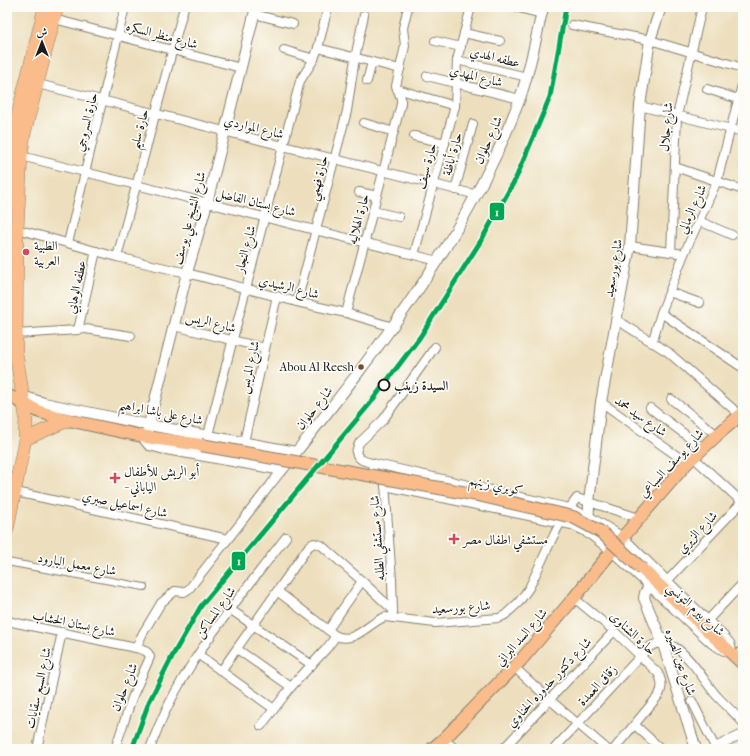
<svg xmlns="http://www.w3.org/2000/svg" width="750" height="756" font-family="'IM FELL French Canon',Amiri,serif">
  <style>
    .lines { fill: none; stroke-linecap: round; stroke-linejoin: round }
    .pedestrian-casing { stroke: #847e6c; stroke-width: 8 }
    .minor-casing { stroke: #847e6c; stroke-width: 10 }
    .tertiary-casing { stroke: #847e6c; stroke-width: 12 }
    .primary-casing { stroke: #847e6c; stroke-width: 14 }
    .trunk-casing { stroke: #847e6c; stroke-width: 14 }
    .pedestrian { stroke: #fff; stroke-width: 6 }
    .minor { stroke: #fff; stroke-width: 8 }
    .tertiary { stroke: #fff; stroke-width: 10 }
    .primary { stroke: #f9bc8a; stroke-width: 12 }
    .trunk { stroke: #f9bc8a; stroke-width: 13 }
    .primary-bridge-casing { stroke: #847e6c; stroke-width: 14; stroke-linecap: butt }
    .primary-bridge { stroke: #f9bc8a; stroke-width: 12 }
    .metro-1-casing { stroke: #fdfcf7; stroke-width: 8 }
    .metro-1 { stroke: #00a651; stroke-width: 5 }
    .poi-dot { fill: #d1495b; stroke: #fdfcf7; stroke-width: 1.5 }
    .bus-dot { fill: #7a4b2a; stroke: #fdfcf7; stroke-width: 1.5 }
    .stop-dot { fill: #fdfcf7; stroke: #1c1c1c; stroke-width: 2 }
    .labels { text-anchor: middle; dominant-baseline: central; stroke-width: 3.5; stroke-linejoin: round; paint-order: stroke }
    .bus-label { font-size: 12px; fill: #1c1c1c; stroke: #fdfcf7; text-anchor: end }
    .street-label { font-size: 13px; fill: #1c1c1c; stroke: #fdfcf7 }
    .poi-label { font-size: 13px; fill: #1c1c1c; stroke: #fdfcf7; text-anchor: start }
    .stop-label { font-size: 13px; font-weight: bold; fill: #1c1c1c; stroke: #fdfcf7; text-anchor: start }
    .line-badge { stroke: #fdfcf7; stroke-width: 1.5 }
    .badge-label { font-size: 11px; text-anchor: middle; font-weight: bold; fill: #fff }
  </style>
  <rect width="100%" height="100%" fill="#fdfcf7"/>
  <filter id="ink" filterUnits="userSpaceOnUse"><feTurbulence type="fractalNoise" baseFrequency=".025" numOctaves="2"/><feDisplacementMap in="SourceGraphic" scale="8" xChannelSelector="R" yChannelSelector="G"/><feConvolveMatrix kernelMatrix="1 2 1 2 8 2 1 2 1" color-interpolation-filters="sRGB"/></filter>
  <filter id="wash" filterUnits="userSpaceOnUse"><feTurbulence type="fractalNoise" baseFrequency=".012" numOctaves="4" result="noise"/><feDisplacementMap in="SourceGraphic" scale="16" xChannelSelector="R" yChannelSelector="G"/><feGaussianBlur stdDeviation="0.9" result="paint"/><feColorMatrix in="noise" values="0 0 0 0 0 0 0 0 0 0 0 0 0 0 0 0 0 1.4 0 .05"/><feComposite in="paint" operator="in"/></filter>
  <g filter="url(#wash)">
    <rect width="100%" height="100%" fill="#eddfbd"/>
  </g>
  <g filter="url(#ink)">
    <g class="lines">
      <defs>
        <polyline id="pedestrian" points="7,562 144,587"/>
        <g id="minor">
          <polyline points="254,14 293,24"/>
          <polyline points="54,19 241,68"/>
          <polyline points="572,25 650,40 743,68"/>
          <polyline points="464,33 500,41"/>
          <polyline points="435,41 461,47"/>
          <polyline points="318,48 400,69"/>
          <polyline points="284,50 314,59"/>
          <polyline points="457,60 527,77"/>
          <polyline points="427,76 520,99"/>
          <polyline points="367,81 372,62"/>
          <polyline points="34,83 477,195"/>
          <polyline points="397,89 455,106"/>
          <polyline points="707,89 738,99"/>
          <polyline points="640,106 743,132"/>
          <polyline points="364,123 394,132"/>
          <polyline points="414,136 445,143"/>
          <polyline points="21,156 438,261"/>
          <polyline points="675,167 743,190"/>
          <polyline points="455,190 473,124"/>
          <polyline points="359,192 377,196"/>
          <polyline points="373,211 399,217"/>
          <polyline points="699,221 732,235"/>
          <polyline points="17,229 117,257 187,273 297,302 346,313 393,327"/>
          <polyline points="68,243 125,7"/>
          <polyline points="630,246 684,254"/>
          <polyline points="671,252 677,116 702,7"/>
          <polyline points="414,255 455,106 457,60 471,7"/>
          <polyline points="117,257 184,7"/>
          <polyline points="669,292 700,303"/>
          <polyline points="297,302 347,111 355,58 364,15"/>
          <polyline points="346,313 401,104 401,98 396,86 405,46 403,28 408,7"/>
          <polyline points="661,313 743,368"/>
          <polyline points="617,320 668,352 740,415"/>
          <polyline points="174,326 265,348"/>
          <polyline points="79,328 131,336"/>
          <polyline points="16,334 78,330 96,251"/>
          <polyline points="652,343 661,313 684,254 717,181 743,81"/>
          <path d="M435,347l-52,73 -24,23 -3,9c2,8 8,9 16,11l197,45 20,8 34,21 100,98 7,8 3,11"/>
          <polyline points="671,399 717,435"/>
          <polyline points="601,402 687,463"/>
          <polyline points="650,408 703,448"/>
          <polyline points="208,435 300,81 314,59 318,48 328,7"/>
          <polyline points="244,442 277,296"/>
          <polyline points="693,457 743,503"/>
          <polyline points="372,463 373,472 382,479 385,484 392,580 393,612"/>
          <polyline points="385,486 572,525 588,533 611,551 712,644 724,651"/>
          <polyline points="16,492 228,539"/>
          <polyline points="668,580 743,501"/>
          <path d="M277,591l59,45c20,8 32,-13 49,-19l50,6 64,-5 6,-3 14,-13 10,-14c15,-30 27,-64 48,-90l62,20"/>
          <path d="M574,598l40,33 44,42c4,8 5,14 1,22l-45,54"/>
          <polyline points="231,610 312,665"/>
          <polyline points="708,620 743,583"/>
          <polyline points="7,621 136,648"/>
          <polyline points="328,630 362,581"/>
          <polyline points="237,649 291,687"/>
          <polyline points="199,655 274,709"/>
          <polyline points="736,657 743,649"/>
          <polyline points="514,667 549,699 607,749"/>
          <polyline points="221,671 309,546 314,543 321,545 362,581 393,610"/>
          <polyline points="692,701 715,747"/>
          <polyline points="635,725 661,749"/>
          <polyline points="261,726 291,687 327,648 336,636"/>
          <polyline points="444,739 455,749"/>
          <polyline points="37,749 62,632"/>
          <path d="M115,749l17,-51 18,-41c-2,-7 -8,-7 -14,-9l7,-15 18,-30 14,-12 9,1 5,-3 93,-119"/>
          <path d="M150,749c27,-80 86,-146 136,-212"/>
          <polyline points="503,749 614,631"/>
          <path d="M554,749l94,-101c29,-21 53,31 69,48 8,9 18,17 26,27"/>
          <polyline points="714,749 715,747 743,734"/>
        </g>
        <g id="tertiary">
          <path d="M256,7l-49,196 -20,70 -42,167 4,5 12,3 121,22c91,-115 185,-231 237,-369 11,-30 17,-63 24,-94"/>
          <polyline points="519,7 542,13"/>
          <polyline points="22,396 44,403 149,425 296,452"/>
          <polyline points="588,533 589,502 601,402 630,246 640,106 650,40 661,7"/>
          <polyline points="650,585 645,593 644,598 663,644 696,749"/>
        </g>
        <g id="primary">
          <polyline points="7,395 40,412 68,420 146,437 201,445"/>
          <polyline points="642,569 743,664"/>
          <polyline points="432,749 444,739 521,660 574,598 623,537 687,463 717,435 743,413"/>
        </g>
        <g id="trunk">
          <polyline points="7,194 11,142 45,7"/>
          <polyline points="25,439 68,420"/>
          <polyline points="7,530 25,439 26,417 16,353 17,229 21,156 24,134 57,7"/>
        </g>
      </defs>
      <use href="#pedestrian" class="pedestrian-casing"/>
      <use href="#minor" class="minor-casing"/>
      <use href="#tertiary" class="tertiary-casing"/>
      <use href="#primary" class="primary-casing"/>
      <use href="#trunk" class="trunk-casing"/>
      <use href="#pedestrian" class="pedestrian"/>
      <use href="#minor" class="minor"/>
      <use href="#tertiary" class="tertiary"/>
      <use href="#primary" class="primary"/>
      <use href="#trunk" class="trunk"/>
      <defs>
        <polyline id="primary-bridge" points="201,445 478,495 573,517 601,532 642,569"/>
      </defs>
      <use href="#primary-bridge" class="primary-bridge-casing"/>
      <use href="#primary-bridge" class="primary-bridge"/>
      <defs>
        <polyline id="metro-1" points="132,749 149,702 173,655 201,606 368,406 420,337 482,239 516,178 550,97 566,7"/>
      </defs>
      <use href="#metro-1" class="metro-1-casing"/>
      <use href="#metro-1" class="metro-1"/>
    </g>
  </g>
  <g class="poi-dot">
    <circle cx="26" cy="252" r="4"/>
    <path d="M113 472h4v4h4v4h-4v4h-4v-4h-4v-4h4z"/>
    <path d="M452 533h4v4h4v4h-4v4h-4v-4h-4v-4h4z"/>
  </g>
  <circle class="bus-dot" cx="361" cy="367" r="3.5"/>
  <circle class="stop-dot" cx="384" cy="385" r="5.5"/>
  <g class="labels">
    <g class="bus-label">
      <text x="354" y="367">Abou Al Reesh</text>
    </g>
    <g class="street-label">
      <text transform="translate(162 35) rotate(15)">شارع منظر السكره</text>
      <text transform="translate(495 57) rotate(14)">عطفه الهدي</text>
      <text transform="translate(476 76) rotate(14)">شارع المهدي</text>
      <text transform="translate(86 122) rotate(-76)">حارة السروجي</text>
      <text transform="translate(254 127) rotate(14)">شارع المواردي</text>
      <text transform="translate(666 127) rotate(-85)">شارع جلال</text>
      <text transform="translate(139 129) rotate(-75)">حارة سليم</text>
      <text transform="translate(488 140) rotate(-66)">شارع حلوان</text>
      <text transform="translate(452 154) rotate(-75)">حارة أباظة</text>
      <text transform="translate(426 166) rotate(-75)">حارة سيف</text>
      <text transform="translate(318 178) rotate(-76)">حارة فهمي</text>
      <text transform="translate(256 202) rotate(14)">شارع بستان الفاضل</text>
      <text transform="translate(692 209) rotate(-66)">شارع الرمالي</text>
      <text transform="translate(189 218) rotate(-75)">شارع الشيخ علي يوسف</text>
      <text transform="translate(358 219) rotate(-75)">حارة الهلاليه</text>
      <text transform="translate(245 249) rotate(-75)">شارع النجار</text>
      <text transform="translate(613 268) rotate(-81)">شارع بورسعيد</text>
      <text transform="translate(76 287) rotate(-78)">عطفه الوهابي</text>
      <text transform="translate(289 287) rotate(14)">شارع الرشيدي</text>
      <text transform="translate(211 322) rotate(14)">شارع الريس</text>
      <text transform="translate(249 367) rotate(-77)">شارع المريس</text>
      <text transform="translate(314 408) rotate(-52)">شارع حلوان</text>
      <text transform="translate(161 412) rotate(11)">شارع على باشا ابراهيم</text>
      <text transform="translate(641 416) rotate(35)">شارع سيد محمد</text>
      <text transform="translate(671 463) rotate(-47)">شارع يوسف السباعي</text>
      <text transform="translate(496 485) rotate(12)">كوبري زينهم</text>
      <text transform="translate(125 504) rotate(12)">شارع اسماعيل صبري</text>
      <text transform="translate(697 532) rotate(-47)">شارع الزيري</text>
      <text transform="translate(377 538) rotate(-94)">شارع مستشفي الطلبه</text>
      <text transform="translate(77 564) rotate(10)">شارع معمل البارود</text>
      <text transform="translate(461 607) rotate(-4)">شارع بورسعيد</text>
      <text transform="translate(696 609) rotate(42)">شارع بيرم التونسي</text>
      <text transform="translate(215 612) rotate(-54)">شارع المساكن</text>
      <text transform="translate(74 623) rotate(12)">شارع بستان الخشاب</text>
      <text transform="translate(633 633) rotate(43)">حارة الشناوى</text>
      <text transform="translate(521 637) rotate(-49)">شارع السد البراني</text>
      <text transform="translate(681 662) rotate(71)">شارع عين الصيره</text>
      <text transform="translate(549 682) rotate(-47)">شارع دكتور حدوره الحناوي</text>
      <text transform="translate(597 685) rotate(-47)">زقاق العمدة</text>
      <text transform="translate(124 687) rotate(-68)">شارع حلوان</text>
      <text transform="translate(38 688) rotate(-78)">شارع السبع سقايات</text>
    </g>
    <g class="poi-label">
      <text x="34" y="245">الطبية<tspan x="34" dy="15">العربية</tspan></text>
      <text x="124" y="471">أبو الريش للأطفال<tspan x="124" dy="15">- الياباني</tspan></text>
      <text x="463" y="539">مستشفي اطفال مصر</text>
    </g>
    <g class="stop-label">
      <text x="394" y="385">السيدة زينب</text>
    </g>
  </g>
  <g class="line-badge">
    <rect x="489" y="202" width="16" height="19" rx="4" fill="#00a651"/>
    <rect x="231" y="551" width="15" height="20" rx="4" fill="#00a651"/>
  </g>
  <g class="badge-label">
    <text x="497" y="216">1</text>
    <text x="239" y="565">1</text>
  </g>
  <rect width="750" height="756" fill="none" stroke="#fdfcf7" stroke-width="24"/>
  <g transform="translate(42 42)" stroke="#fdfcf7" stroke-width="3" paint-order="stroke">
  <path d="M0-3L7 15L0 10L-7 15Z" fill="#1c1c1c"/>
  <text y="-6" font-size="11" font-weight="bold" text-anchor="middle" fill="#1c1c1c">ش</text>
  </g>
</svg>
